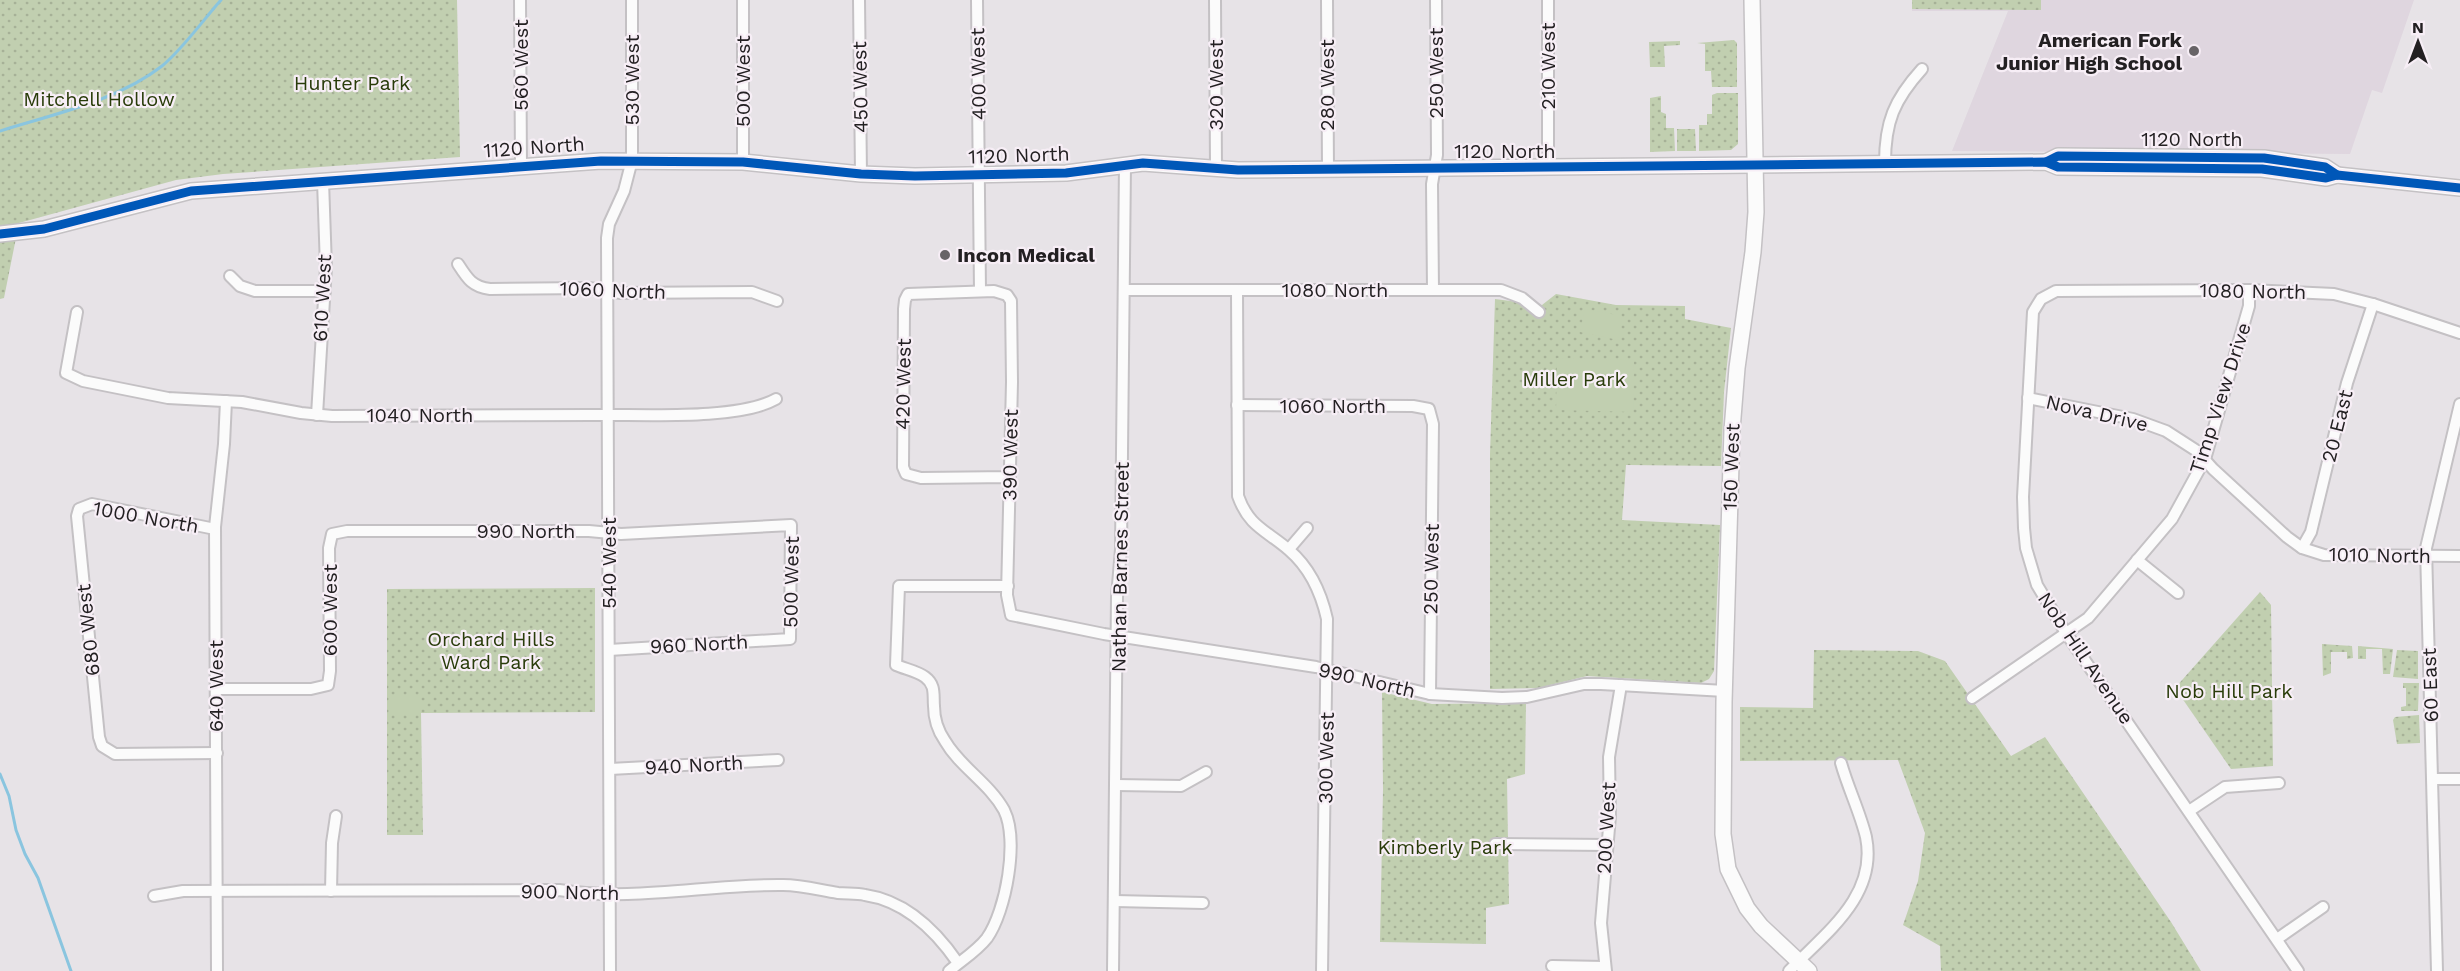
<svg xmlns="http://www.w3.org/2000/svg" width="2460" height="971" font-family="'Work Sans',sans-serif">
  <style>
    .built { fill: #dfd6df }
    .green { fill: url(#green-dots) }
    .pitch { fill: #c1cfb0 }
    .lines { fill: none; stroke-linecap: round; stroke-linejoin: round }
    .stream { stroke: #8ac5df; stroke-width: 3 }
    .street-casing { stroke: #c4c1c4; stroke-width: 14 }
    .secondary-casing { stroke: #c4c1c4; stroke-width: 18 }
    .street { stroke: #fbfbfb; stroke-width: 10 }
    .secondary { stroke: #fbfbfb; stroke-width: 15 }
    .cycleway-casing { stroke: #f7eef6; stroke-width: 13 }
    .cycleway { stroke: #0057b8; stroke-width: 9 }
    .poi-dot { fill: #686467; stroke: #f7eef6; stroke-width: 2 }
    .labels { text-anchor: middle; dominant-baseline: central; stroke-width: 4.5; stroke-linejoin: round; paint-order: stroke }
    .poi-label { font-size: 20px; font-weight: bold; fill: #232022; stroke: #f7eef6; text-anchor: end }
    .street-label { font-size: 20px; fill: #232022; stroke: #f7eef6 }
    .park-label { font-size: 20px; fill: #293c0a; stroke: #f7eef6 }
  </style>
  <defs>
    <pattern id="green-dots" width="8" height="8" patternUnits="userSpaceOnUse" patternTransform="scale(1.5)"><rect width="8" height="8" fill="#c1cfb0"/><path d="M2 2h.1M6 6h.1" fill="none" stroke="#a6b197" stroke-width="1.8" stroke-linecap="round"/></pattern>
  </defs>
  <rect width="100%" height="100%" fill="#e7e3e7"/>
  <polygon class="built" points="1912,0 2414,0 2382,93 2372,90 2350,154 1952,151 2008,11 1912,11"/>
  <g class="green">
    <polygon points="0,0 457,0 460,157 223,174 176,180 19,223 4,298 0,299"/>
    <polygon points="1912,0 2041,0 2041,10 1912,9"/>
    <polygon points="1734,40 1737,43 1737,87 1712,87 1711,71 1705,71 1705,44 1697,43"/>
    <polygon points="1680,41 1680,45 1664,46 1665,67 1650,67 1649,42"/>
    <polygon points="1717,93 1738,93 1738,144 1731,150 1699,151 1699,125 1707,125 1707,114 1712,114 1712,95"/>
    <polygon points="1661,96 1661,112 1666,114 1666,128 1674,128 1675,151 1650,152 1650,98"/>
    <polygon points="1677,129 1695,129 1696,151 1677,151"/>
    <polygon points="1556,294 1616,305 1685,306 1685,319 1731,328 1724,392 1721,466 1626,465 1622,520 1720,525 1714,671 1709,679 1701,683 1587,676 1538,688 1490,689 1490,454 1495,299 1542,305"/>
    <polygon points="595,588 595,712 421,713 423,835 387,835 387,589"/>
    <polygon points="2260,592 2271,605 2273,766 2231,769 2175,688"/>
    <polygon points="2322,644 2352,646 2353,658 2347,659 2347,652 2331,652 2331,673 2323,676"/>
    <polygon points="2358,646 2393,649 2390,674 2383,674 2382,649 2366,649 2366,659 2358,659"/>
    <polygon points="1814,650 1918,651 1945,661 2011,756 2045,737 2171,922 2201,971 1941,971 1940,946 1903,925 1918,881 1925,833 1898,760 1740,761 1740,707 1813,708"/>
    <polygon points="2397,650 2418,651 2418,679 2393,677"/>
    <polygon points="2403,683 2419,683 2418,711 2401,711 2401,707 2406,706 2406,688 2403,688"/>
    <polygon points="1382,692 1432,704 1526,703 1525,774 1507,779 1509,904 1486,908 1486,944 1380,942 1383,790"/>
    <polygon points="2419,715 2420,743 2397,744 2393,720 2395,717"/>
  </g>
  <g class="pitch">
    <polygon points="1585,309 1622,316 1618,340 1580,332"/>
    <polygon points="1557,358 1634,360 1633,412 1556,410"/>
    <rect x="390" y="696" width="31" height="17"/>
  </g>
  <g class="lines">
    <g class="stream">
      <path d="M0,131c54,-17 117,-30 162,-65 19,-15 42,-47 59,-66"/>
      <polyline points="0,774 9,796 16,830 25,854 38,878 71,971"/>
    </g>
    <defs>
      <g id="street">
        <polyline points="520,0 521,166"/>
        <polyline points="743,0 743,162"/>
        <polyline points="859,0 861,174"/>
        <polyline points="977,0 980,291"/>
        <polyline points="1215,0 1216,169"/>
        <polyline points="1327,0 1328,170"/>
        <polyline points="1548,0 1548,169"/>
        <path d="M1885,163c0,-41 9,-63 37,-94"/>
        <path d="M458,264c9,14 14,23 32,25l99,-1 32,5 131,-1 25,9"/>
        <polyline points="230,276 240,286 255,291 325,291"/>
        <polyline points="1125,290 1501,290 1522,298 1539,312"/>
        <path d="M1237,290l1,206c11,31 28,34 51,54 21,18 32,42 38,69l-5,352"/>
        <polyline points="1433,290 1432,184 1437,155 1436,0"/>
        <path d="M77,312l-11,61 17,8 85,17 74,4 59,11 31,3c86,0 173,-1 260,-1 47,-1 145,6 184,-16"/>
        <polyline points="2028,398 2133,419 2166,431 2197,451 2213,469 2287,537 2302,548 2324,555 2460,556"/>
        <polyline points="1237,405 1413,406 1429,409 1433,424 1430,694"/>
        <polyline points="317,415 326,267 323,181"/>
        <polyline points="1010,477 921,478 906,474 903,467 904,309 905,300 908,294 994,291 1007,295 1011,301 1012,382 1007,595 1011,615 1104,634 1316,667 1430,694 1502,698 1527,697 1584,684 1601,684 1725,691"/>
        <polyline points="215,529 92,504 79,509 77,516 99,737 102,746 115,754 217,753"/>
        <polyline points="2302,548 2311,532 2347,383 2373,304"/>
        <polyline points="1289,549 1307,528"/>
        <polyline points="2137,560 2178,593"/>
        <polyline points="216,689 311,689 328,685 330,671 329,548 332,534 347,531 589,531 621,534 791,525 790,639 609,650"/>
        <polyline points="1972,698 2088,618 2172,519 2205,459 2249,306 2249,290"/>
        <polyline points="610,769 778,760"/>
        <polyline points="2433,779 2460,779"/>
        <polyline points="1116,785 1181,786 1206,772"/>
        <polyline points="2189,811 2225,787 2279,783"/>
        <polyline points="1495,844 1607,845"/>
        <polyline points="331,891 332,843 336,816"/>
        <path d="M154,896l29,-5 376,-1c74,12 150,-6 224,-5 19,0 36,5 55,8 9,1 18,0 27,2 41,6 71,36 93,68"/>
        <polyline points="1115,901 1203,903"/>
        <polyline points="2277,939 2323,907"/>
        <polyline points="1552,966 1604,967"/>
        <polyline points="217,971 215,527 224,444 226,401"/>
        <polyline points="610,971 607,238 609,224 624,191 632,160 632,0"/>
        <path d="M949,971c13,-11 28,-20 38,-33 19,-27 32,-98 17,-128 -15,-27 -44,-43 -59,-69 -7,-10 -11,-23 -11,-35 -1,-11 2,-21 -9,-29 -8,-6 -20,-8 -29,-12l3,-79h109"/>
        <polyline points="1113,971 1117,597 1121,549 1125,164"/>
        <polyline points="1606,971 1601,923 1610,816 1609,757 1621,685"/>
        <path d="M1789,971c35,-37 89,-74 77,-134 -6,-25 -18,-49 -25,-74"/>
        <polyline points="2298,971 2066,633 2037,585 2026,548 2024,528 2023,497 2033,312 2041,299 2056,291 2249,290 2334,294 2373,304 2460,333"/>
        <polyline points="2437,971 2426,548 2460,404"/>
      </g>
      <g id="secondary">
        <polyline points="1752,0 1756,212 1753,252 1737,368 1732,430 1724,702 1723,834 1728,869 1747,908 1761,926 1809,971"/>
        <polyline points="2046,162 2058,156 2264,158 2325,167 2337,175"/>
        <polyline points="0,234 44,229 191,191 601,161 743,162 861,174 915,176 1066,173 1143,163 1238,170 2046,162 2058,167 2262,169 2326,178 2337,175 2460,188"/>
      </g>
    </defs>
    <use href="#street" class="street-casing"/>
    <use href="#secondary" class="secondary-casing"/>
    <use href="#street" class="street"/>
    <use href="#secondary" class="secondary"/>
    <defs>
      <g id="cycleway">
        <polyline points="2046,162 2058,156 2264,158 2325,167 2337,175"/>
        <polyline points="0,234 44,229 191,191 601,161 743,162 861,174 915,176 1066,173 1143,163 1238,170 2046,162 2058,167 2262,169 2326,178 2337,175 2460,188"/>
      </g>
    </defs>
    <use href="#cycleway" class="cycleway-casing"/>
    <use href="#cycleway" class="cycleway"/>
  </g>
  <g class="poi-dot">
    <circle cx="2194" cy="51" r="6"/>
    <circle cx="945" cy="255" r="6"/>
  </g>
  <g class="labels">
    <g class="poi-label">
      <text x="2182" y="40">American Fork<tspan x="2182" dy="23">Junior High School</tspan></text>
      <text x="957" y="255" text-anchor="start">Incon Medical</text>
    </g>
    <g class="street-label">
      <text transform="translate(521 65) rotate(-90)">560 West</text>
      <text transform="translate(1548 66) rotate(-90)">210 West</text>
      <text transform="translate(1436 73) rotate(-90)">250 West</text>
      <text transform="translate(978 74) rotate(-91)">400 West</text>
      <text transform="translate(632 80) rotate(-90)">530 West</text>
      <text transform="translate(743 81) rotate(-90)">500 West</text>
      <text transform="translate(1216 85) rotate(-90)">320 West</text>
      <text transform="translate(1327 85) rotate(-90)">280 West</text>
      <text transform="translate(860 87) rotate(-91)">450 West</text>
      <text x="2192" y="139">1120 North</text>
      <text transform="translate(534 147) rotate(-4)">1120 North</text>
      <text x="1505" y="151">1120 North</text>
      <text transform="translate(1019 155) rotate(-2)">1120 North</text>
      <text transform="translate(613 290) rotate(2)">1060 North</text>
      <text x="1335" y="290">1080 North</text>
      <text transform="translate(2253 291) rotate(1)">1080 North</text>
      <text transform="translate(322 298) rotate(-87)">610 West</text>
      <text transform="translate(903 384) rotate(-89)">420 West</text>
      <text transform="translate(2220 398) rotate(-72)">Timp View Drive</text>
      <text x="1333" y="406">1060 North</text>
      <text transform="translate(2097 413) rotate(13)">Nova Drive</text>
      <text x="420" y="415">1040 North</text>
      <text transform="translate(2337 426) rotate(-76)">20 East</text>
      <text transform="translate(1010 455) rotate(-89)">390 West</text>
      <text transform="translate(1731 467) rotate(-88)">150 West</text>
      <text transform="translate(146 517) rotate(10)">1000 North</text>
      <text x="526" y="531">990 North</text>
      <text transform="translate(2380 555) rotate(1)">1010 North</text>
      <text transform="translate(609 563) rotate(-90)">540 West</text>
      <text transform="translate(1120 567) rotate(-89)">Nathan Barnes Street</text>
      <text transform="translate(1431 569) rotate(-89)">250 West</text>
      <text transform="translate(791 582) rotate(-89)">500 West</text>
      <text transform="translate(330 610) rotate(-90)">600 West</text>
      <text transform="translate(88 630) rotate(-96)">680 West</text>
      <text transform="translate(699 644) rotate(-3)">960 North</text>
      <text transform="translate(2086 658) rotate(56)">Nob Hill Avenue</text>
      <text transform="translate(1367 680) rotate(13)">990 North</text>
      <text transform="translate(2430 685) rotate(-92)">60 East</text>
      <text transform="translate(216 686) rotate(-90)">640 West</text>
      <text transform="translate(1326 758) rotate(-89)">300 West</text>
      <text transform="translate(694 765) rotate(-3)">940 North</text>
      <text transform="translate(1606 828) rotate(-87)">200 West</text>
      <text transform="translate(570 892) rotate(1)">900 North</text>
    </g>
    <g class="park-label">
      <text x="352" y="83">Hunter Park</text>
      <text x="99" y="99">Mitchell Hollow</text>
      <text x="1574" y="379">Miller Park</text>
      <text x="491" y="639">Orchard Hills<tspan x="491" dy="23">Ward Park</tspan></text>
      <text x="2229" y="691">Nob Hill Park</text>
      <text x="1445" y="847">Kimberly Park</text>
    </g>
  </g>
  <g transform="translate(2418 42)" stroke="#f7eef6" stroke-width="4.5" paint-order="stroke">
  <path d="M0-4.5L10 22L0 15L-10 22Z" fill="#232022"/>
  <text y="-9" font-size="16" font-weight="bold" text-anchor="middle" fill="#232022">N</text>
  </g>
</svg>
